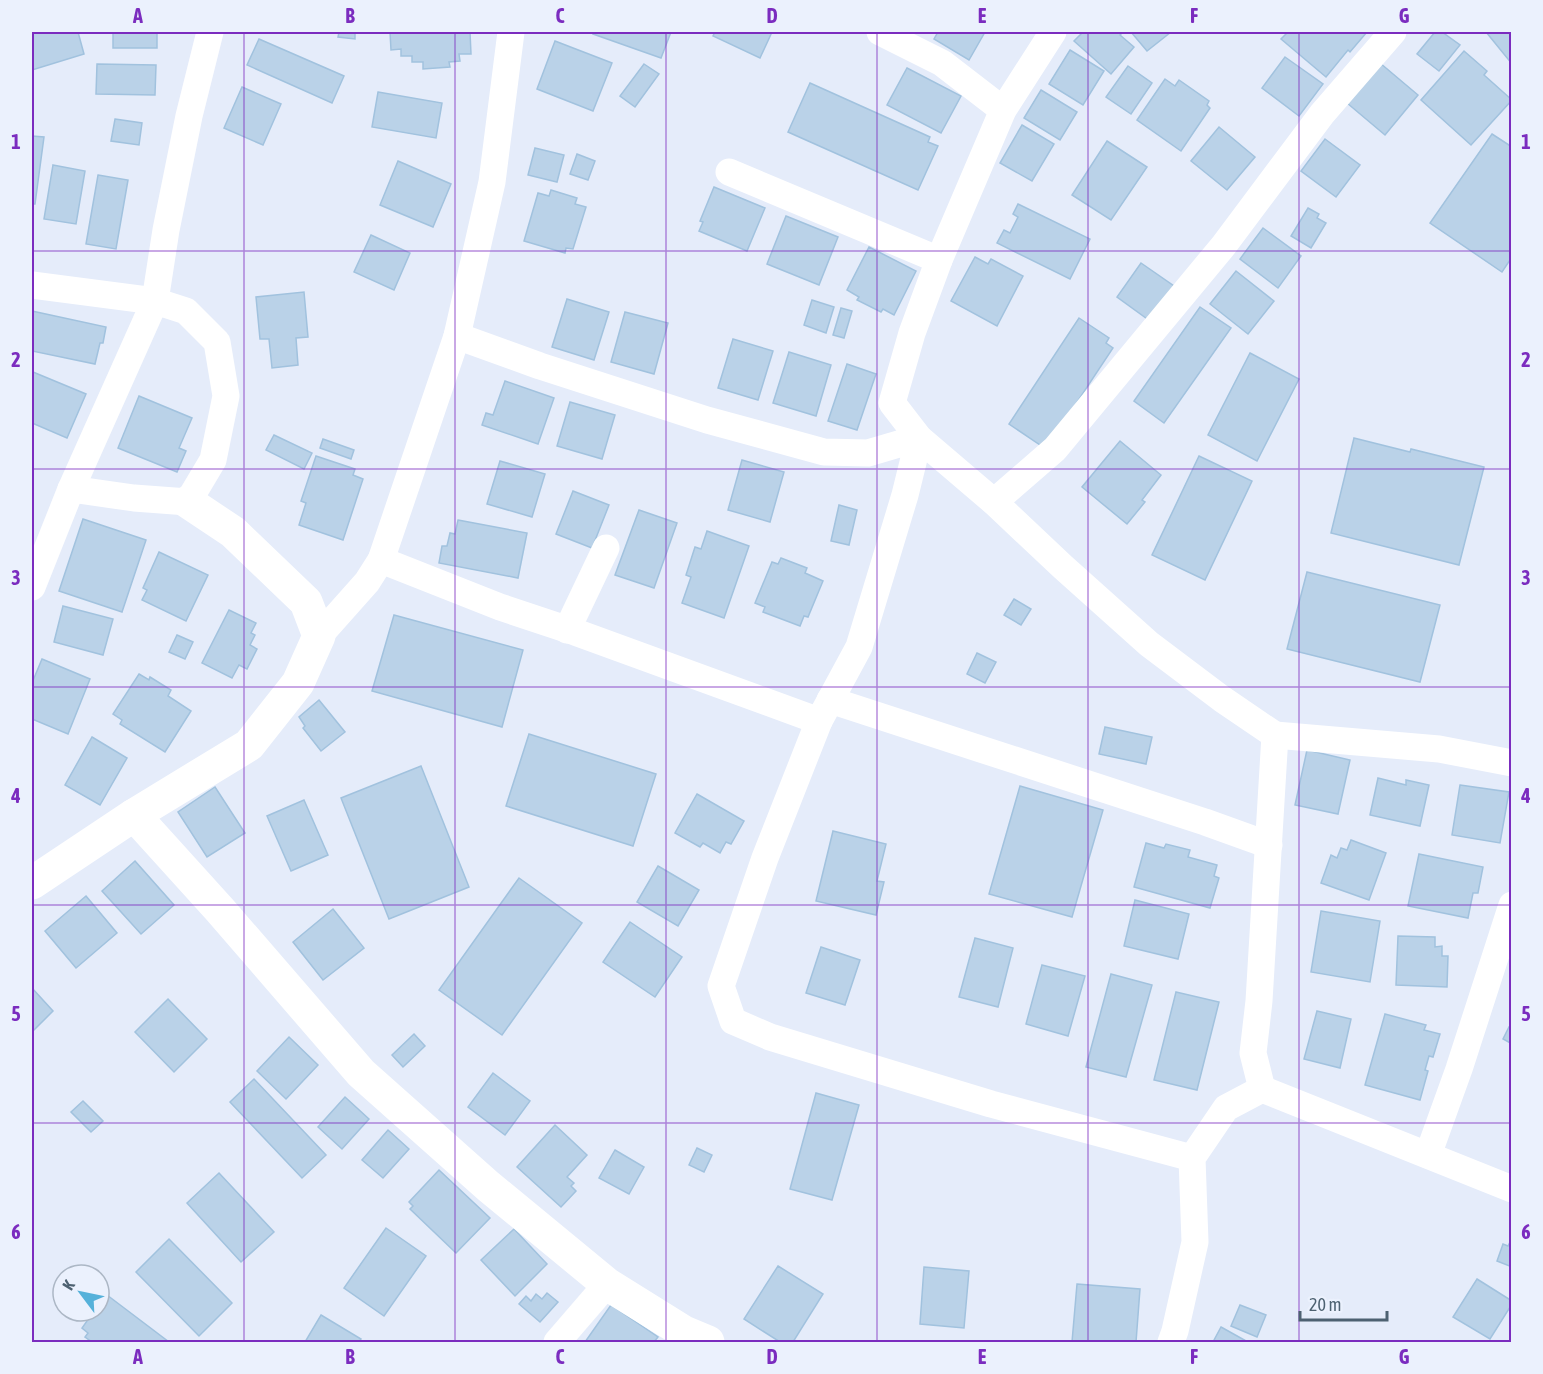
<svg xmlns="http://www.w3.org/2000/svg" width="1543" height="1374" font-family="'Asap Condensed',sans-serif">
  <style>
    .building { fill: #bad2e8; stroke: #a1c2de; stroke-width: 1.5 }
    .lines { fill: none; stroke-linecap: round; stroke-linejoin: round }
    .street { stroke: #fff; stroke-width: 27 }
    .secondary { stroke: #fff; stroke-width: 33 }
    .grid { fill: none; stroke: #7b2cbf; stroke-width: 1.5; stroke-opacity: 0.55 }
    .neatline { fill: none; stroke: #7b2cbf; stroke-width: 2 }
    .grid-label { font-size: 20px; text-anchor: middle; font-weight: bold; fill: #7b2cbf }
  </style>
  <rect width="100%" height="100%" fill="#e5ecfa"/>
  <g class="building">
    <polygon points="32,32 78,32 84,54 32,70"/>
    <rect x="113" y="32" width="44" height="16"/>
    <polygon points="339,32 355,32 355,39 338,37"/>
    <polygon points="390,32 470,32 471,54 459,54 460,61 449,62 450,67 423,69 423,62 412,62 412,56 401,56 401,49 391,50"/>
    <polygon points="594,32 671,32 661,58 593,34"/>
    <polygon points="715,32 772,32 760,58 713,36"/>
    <polygon points="938,32 985,32 969,60 934,39"/>
    <polygon points="1083,32 1123,32 1120,35 1134,47 1111,74 1074,41"/>
    <polygon points="1131,32 1171,32 1147,51"/>
    <polygon points="1288,32 1367,32 1350,52 1348,50 1326,77 1281,39"/>
    <polygon points="1435,32 1442,32 1460,45 1439,71 1417,54"/>
    <polygon points="1486,32 1512,32 1512,64"/>
    <polygon points="259,39 344,76 332,103 247,65"/>
    <polygon points="555,41 612,63 593,111 537,89"/>
    <polygon points="1070,50 1104,71 1083,105 1049,84"/>
    <polygon points="1464,51 1487,71 1484,75 1512,100 1471,145 1421,100"/>
    <polygon points="1285,57 1323,84 1299,116 1262,88"/>
    <polygon points="1380,63 1418,95 1385,135 1347,103"/>
    <polygon points="97,64 156,65 155,95 96,94"/>
    <polygon points="644,64 659,74 635,107 620,96"/>
    <polygon points="1128,66 1152,83 1131,114 1106,97"/>
    <polygon points="907,68 961,96 941,133 887,105"/>
    <polygon points="1165,79 1175,86 1179,80 1209,101 1207,105 1210,108 1181,151 1137,120"/>
    <polygon points="810,83 930,137 928,142 938,146 918,190 788,132"/>
    <polygon points="242,87 281,104 263,145 224,128"/>
    <polygon points="1041,90 1077,112 1060,140 1024,118"/>
    <polygon points="378,92 442,103 436,138 372,127"/>
    <polygon points="115,119 142,123 139,145 111,141"/>
    <polygon points="1022,125 1054,144 1032,181 1000,163"/>
    <polygon points="1219,127 1255,157 1227,190 1191,161"/>
    <polygon points="1492,134 1512,147 1512,257 1502,272 1430,223"/>
    <polygon points="32,136 44,137 35,204 32,204"/>
    <polygon points="1325,139 1360,165 1336,197 1301,171"/>
    <polygon points="1107,141 1147,167 1111,220 1072,195"/>
    <polygon points="535,148 564,155 557,182 528,175"/>
    <polygon points="577,154 595,161 588,180 570,174"/>
    <polygon points="398,161 451,184 433,227 380,205"/>
    <polygon points="53,165 85,171 76,224 44,219"/>
    <polygon points="98,175 128,180 116,249 86,244"/>
    <polygon points="714,187 765,208 747,251 699,231 703,222 700,221"/>
    <polygon points="551,190 577,198 575,204 586,207 573,249 566,248 565,253 524,241 538,193 549,196"/>
    <polygon points="1018,204 1090,239 1070,279 997,243 1004,230 1010,233 1018,217 1013,214"/>
    <polygon points="1308,208 1319,214 1317,218 1326,223 1311,248 1291,236"/>
    <polygon points="786,216 838,237 819,285 767,264"/>
    <polygon points="1263,228 1301,256 1278,288 1240,259"/>
    <polygon points="371,235 410,253 394,290 354,272"/>
    <polygon points="869,247 916,271 894,315 883,309 881,312 857,300 859,297 847,290"/>
    <polygon points="975,257 988,264 991,259 1023,276 997,326 951,301"/>
    <polygon points="1141,263 1174,286 1150,321 1117,297"/>
    <polygon points="1236,271 1274,301 1248,334 1210,304"/>
    <polygon points="304,292 308,337 296,338 298,365 272,368 269,339 260,339 256,297"/>
    <polygon points="567,299 609,312 594,360 552,347"/>
    <polygon points="812,300 834,307 826,333 804,325"/>
    <polygon points="1200,307 1231,328 1164,423 1134,401"/>
    <polygon points="841,308 852,311 844,338 833,335"/>
    <polygon points="32,311 106,327 103,343 100,343 95,364 32,351"/>
    <polygon points="625,312 668,323 654,374 611,362"/>
    <polygon points="1079,318 1109,338 1106,343 1113,348 1046,449 1009,424"/>
    <polygon points="733,339 773,351 758,400 718,388"/>
    <polygon points="789,352 831,365 816,416 773,403"/>
    <polygon points="1250,353 1299,379 1257,461 1208,435"/>
    <polygon points="847,364 876,374 857,430 828,421"/>
    <polygon points="33,372 86,394 67,438 32,423 32,376"/>
    <polygon points="505,381 554,398 538,444 482,425 486,413 493,415"/>
    <polygon points="139,396 192,418 179,448 186,451 177,472 118,448"/>
    <polygon points="570,402 615,415 602,459 557,446"/>
    <polygon points="274,435 312,453 304,469 266,450"/>
    <polygon points="1354,438 1410,452 1411,449 1484,467 1459,565 1331,533"/>
    <polygon points="323,439 354,450 351,459 320,448"/>
    <polygon points="1120,441 1161,475 1142,500 1145,502 1127,524 1082,487"/>
    <polygon points="316,456 355,469 353,475 363,479 343,540 299,525 306,503 301,501"/>
    <polygon points="1199,456 1252,481 1205,580 1152,555"/>
    <polygon points="742,460 784,472 770,522 728,510"/>
    <polygon points="500,461 545,474 532,517 487,504"/>
    <polygon points="573,491 609,505 592,548 556,534"/>
    <polygon points="839,505 857,510 849,545 831,541"/>
    <polygon points="639,510 677,523 654,588 615,575"/>
    <polygon points="83,519 146,540 122,612 59,591"/>
    <polygon points="458,520 527,533 518,578 439,563 442,546 447,546 450,533 455,534"/>
    <polygon points="707,531 749,546 724,618 682,603 691,577 686,575 695,547 701,549"/>
    <polygon points="159,552 208,575 186,621 142,600 147,590 143,588"/>
    <polygon points="781,558 807,568 805,573 823,581 808,617 804,616 800,626 763,612 765,607 755,603 772,562 778,564"/>
    <polygon points="1307,572 1440,605 1420,682 1287,649"/>
    <polygon points="1014,599 1031,609 1021,625 1004,615"/>
    <polygon points="63,606 113,619 103,655 54,642"/>
    <polygon points="229,610 256,623 251,633 255,635 250,645 257,649 247,669 239,665 232,678 202,663"/>
    <polygon points="394,615 523,650 502,727 372,691"/>
    <polygon points="177,635 193,642 185,659 169,652"/>
    <polygon points="977,653 996,662 985,683 967,674"/>
    <polygon points="42,659 90,679 68,734 32,719 32,683"/>
    <polygon points="139,674 149,680 150,677 171,690 168,696 191,711 165,752 120,724 122,720 113,714"/>
    <polygon points="319,700 345,732 321,751 303,728 305,726 299,717"/>
    <polygon points="1105,727 1152,737 1146,764 1099,754"/>
    <polygon points="529,734 656,774 633,846 506,806"/>
    <polygon points="92,737 127,758 100,805 65,785"/>
    <polygon points="1307,750 1350,760 1338,814 1295,805"/>
    <polygon points="421,766 469,887 389,919 341,798"/>
    <polygon points="1378,778 1406,785 1406,780 1429,785 1420,826 1370,815"/>
    <polygon points="1460,785 1509,792 1500,843 1452,835"/>
    <polygon points="1020,786 1103,810 1072,917 989,894"/>
    <polygon points="215,787 245,833 207,857 178,812"/>
    <polygon points="697,794 744,821 731,844 726,842 720,853 703,843 700,847 675,833"/>
    <polygon points="304,800 328,855 291,871 267,816"/>
    <polygon points="833,831 886,844 877,881 884,882 876,915 816,901"/>
    <polygon points="1351,840 1386,853 1369,900 1321,883 1331,855 1337,858 1341,848 1347,850"/>
    <polygon points="1146,843 1164,848 1166,844 1190,850 1188,857 1217,865 1214,876 1219,878 1210,908 1134,887"/>
    <polygon points="1419,854 1483,867 1478,893 1473,893 1468,918 1408,906"/>
    <polygon points="135,861 174,905 141,934 102,891"/>
    <polygon points="658,866 699,890 678,926 637,902"/>
    <polygon points="519,878 582,923 502,1035 439,990"/>
    <polygon points="86,896 117,933 76,968 45,931"/>
    <polygon points="1135,900 1189,914 1178,959 1124,946"/>
    <polygon points="333,909 364,948 323,980 293,942"/>
    <polygon points="1321,911 1380,921 1370,982 1311,972"/>
    <polygon points="630,922 682,957 655,997 603,962"/>
    <polygon points="1398,936 1435,937 1435,947 1442,946 1442,956 1448,956 1447,987 1396,985"/>
    <polygon points="975,938 1013,948 998,1007 959,997"/>
    <polygon points="821,947 860,960 845,1005 806,993"/>
    <polygon points="1042,965 1085,976 1068,1036 1026,1024"/>
    <polygon points="1111,974 1152,985 1126,1077 1086,1067"/>
    <polygon points="32,988 53,1011 32,1032"/>
    <polygon points="1176,992 1219,1002 1197,1090 1154,1080"/>
    <polygon points="168,999 207,1039 174,1072 135,1032"/>
    <polygon points="1317,1011 1351,1019 1340,1068 1304,1059"/>
    <polygon points="1385,1014 1426,1025 1424,1030 1440,1034 1433,1057 1429,1056 1425,1070 1428,1071 1420,1100 1365,1085"/>
    <polygon points="1509,1027 1512,1028 1512,1044 1503,1039"/>
    <polygon points="414,1034 425,1046 403,1067 392,1055"/>
    <polygon points="289,1037 318,1065 286,1099 257,1071"/>
    <polygon points="493,1073 530,1101 505,1135 468,1107"/>
    <polygon points="254,1079 326,1155 302,1178 230,1102"/>
    <polygon points="816,1093 859,1105 832,1200 790,1189"/>
    <polygon points="345,1097 369,1119 342,1149 318,1127"/>
    <polygon points="83,1101 103,1121 91,1132 71,1112"/>
    <polygon points="555,1125 587,1155 567,1177 574,1183 571,1186 576,1191 561,1207 517,1167"/>
    <polygon points="388,1130 409,1149 383,1178 362,1160"/>
    <polygon points="697,1148 712,1155 704,1172 689,1165"/>
    <polygon points="615,1150 644,1167 629,1194 599,1178"/>
    <polygon points="439,1170 490,1218 456,1253 410,1209 413,1206 409,1202"/>
    <polygon points="219,1173 274,1232 241,1262 187,1203"/>
    <polygon points="386,1228 426,1256 384,1316 344,1288"/>
    <polygon points="514,1229 547,1264 515,1296 481,1260"/>
    <polygon points="1512,1238 1512,1267 1497,1261 1503,1244 1508,1246"/>
    <polygon points="169,1239 232,1303 199,1336 136,1272"/>
    <polygon points="778,1266 823,1294 793,1342 780,1342 744,1319"/>
    <polygon points="924,1267 969,1271 964,1328 920,1324"/>
    <polygon points="1477,1279 1512,1301 1512,1304 1490,1339 1453,1317"/>
    <polygon points="1077,1284 1140,1289 1136,1342 1072,1342"/>
    <polygon points="547,1293 558,1302 540,1322 519,1304 526,1296 531,1301 536,1294 542,1299"/>
    <polygon points="107,1295 169,1342 92,1342 85,1337 88,1333 82,1328 94,1311 99,1311 99,1305"/>
    <polygon points="611,1305 658,1337 654,1342 585,1342"/>
    <polygon points="1240,1305 1266,1315 1257,1337 1231,1326"/>
    <polygon points="321,1315 361,1339 359,1342 305,1342"/>
    <polygon points="1221,1327 1248,1342 1213,1342"/>
  </g>
  <g class="lines">
    <g class="street">
      <polyline points="880,32 942,63 1003,110"/>
      <polyline points="1053,32 1003,110 939,260 912,333 892,403 919,438 994,502 1063,567 1149,644 1222,699 1275,735 1259,1001 1253,1053 1262,1089"/>
      <polyline points="729,172 939,260"/>
      <polyline points="32,285 155,301 186,311 217,342 226,396 213,460 188,502 134,498 71,489"/>
      <polyline points="994,502 1055,449 1224,245 1322,114 1393,32"/>
      <polyline points="381,560 500,607 575,632 819,721 859,647 905,495 919,438 868,453 824,452 707,420 540,366 457,336"/>
      <polyline points="32,587 71,489 155,301 166,230 189,116 210,32"/>
      <polyline points="567,630 606,548"/>
      <polyline points="319,636 367,582 381,560 457,336 492,182 511,32"/>
      <polyline points="830,700 1205,822 1269,845"/>
      <polyline points="819,721 765,858 721,986 733,1021 770,1037 991,1104 1192,1158"/>
      <polyline points="1275,735 1439,749 1512,763"/>
      <polyline points="1428,1155 1459,1069 1512,905"/>
      <polyline points="557,1342 607,1284"/>
      <polyline points="1171,1342 1175,1331 1195,1242 1192,1158 1226,1108 1262,1089 1512,1189"/>
    </g>
    <g class="secondary">
      <polyline points="134,815 220,910 361,1073 488,1186 607,1284 684,1332 708,1342"/>
      <polyline points="32,883 134,815 249,745 298,683 319,636 306,602 233,532 188,502"/>
    </g>
  </g>
  <path class="grid" d="M244,32v1310M455,32v1310M666,32v1310M877,32v1310M1088,32v1310M1299,32v1310M32,251h1480M32,469h1480M32,687h1480M32,905h1480M32,1123h1480"/>
  <rect width="1543" height="1374" fill="none" stroke="#ebf1fd" stroke-width="66"/>
  <g transform="translate(81 1293) rotate(302)"><circle r="28" fill="#ebf1fd" stroke="#acb7c5" stroke-width="1.5"/>
  <path d="M0-4.5L10 22L0 15L-10 22Z" fill="#55b1da"/>
  <text y="-9" font-size="16" font-weight="bold" text-anchor="middle" fill="#4d6171">K</text>
  </g>
  <path d="M1300 1311v9h87v-9" fill="none" stroke="#4d6171" stroke-width="3"/>
  <text x="1309" y="1311" font-size="18" fill="#4d6171" stroke="#ebf1fd" stroke-width="4.5" paint-order="stroke">20 m</text>
  <rect x="33" y="33" width="1477" height="1308" class="neatline"/>
  <g class="grid-label">
    <text x="138" y="23">A</text>
    <text x="350" y="23">B</text>
    <text x="560" y="23">C</text>
    <text x="772" y="23">D</text>
    <text x="982" y="23">E</text>
    <text x="1194" y="23">F</text>
    <text x="1404" y="23">G</text>
    <text x="16" y="149">1</text>
    <text x="1526" y="149">1</text>
    <text x="16" y="367">2</text>
    <text x="1526" y="367">2</text>
    <text x="16" y="585">3</text>
    <text x="1526" y="585">3</text>
    <text x="16" y="803">4</text>
    <text x="1526" y="803">4</text>
    <text x="16" y="1021">5</text>
    <text x="1526" y="1021">5</text>
    <text x="16" y="1239">6</text>
    <text x="1526" y="1239">6</text>
    <text x="138" y="1364">A</text>
    <text x="350" y="1364">B</text>
    <text x="560" y="1364">C</text>
    <text x="772" y="1364">D</text>
    <text x="982" y="1364">E</text>
    <text x="1194" y="1364">F</text>
    <text x="1404" y="1364">G</text>
  </g>
</svg>
